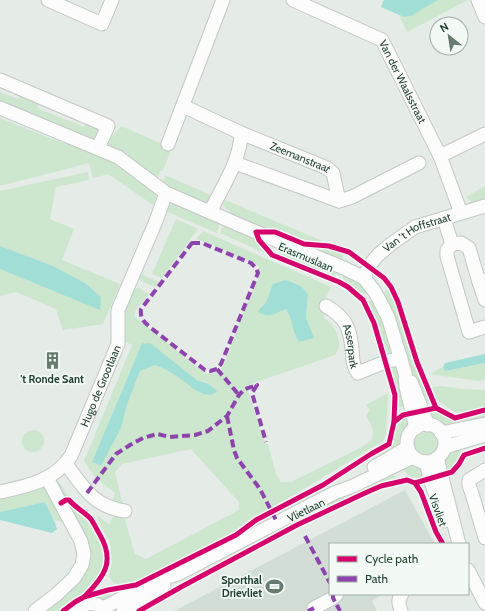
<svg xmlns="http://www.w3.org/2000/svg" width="485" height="611" font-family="Cabin,sans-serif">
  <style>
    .built { fill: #d2ddd6 }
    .green { fill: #cde6ce; fill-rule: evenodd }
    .water { fill: #a1ded6 }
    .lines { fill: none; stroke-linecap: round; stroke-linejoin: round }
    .minor-casing { stroke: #c2c8c4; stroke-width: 15 }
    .minor { stroke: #fbfcfb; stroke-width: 13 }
    .quiet { stroke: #8e44ad; stroke-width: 4; stroke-dasharray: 8 4; stroke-linecap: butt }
    .cycleway-casing { stroke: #f3faf5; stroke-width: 8 }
    .cycleway { stroke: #d6006c; stroke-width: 5 }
    .labels { text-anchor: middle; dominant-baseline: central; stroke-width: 3.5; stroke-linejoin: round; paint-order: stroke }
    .street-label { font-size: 11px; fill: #20412f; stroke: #f3faf5 }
    .poi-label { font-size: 11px; font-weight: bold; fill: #20412f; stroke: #f3faf5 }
  </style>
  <rect width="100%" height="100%" fill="#e5ebe7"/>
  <polygon class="built" points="405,490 435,544 330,544 330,594 383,594 372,601 377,611 174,611"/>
  <g class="green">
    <polygon points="438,0 468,0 407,32 399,15 404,17 411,16"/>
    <polygon points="0,92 18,99 20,93 40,101 37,108 84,127 87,121 100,130 95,139 91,139 0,102"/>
    <polygon points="0,118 44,136 96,154 110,161 126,170 157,194 153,205 108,174 93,178 89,163 0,186"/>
    <path d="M121,126l51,22 -9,22 -3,1 -3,8 -48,-33 -1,-4c4,-9 8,-8 13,-16z"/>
    <polygon points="88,172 89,180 56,187 50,219 74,229 62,260 120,284 103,324 63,330 56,309 16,292 0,296 0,269 100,309 85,283 53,266 0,246 0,191"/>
    <path d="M165,175l48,21c-2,3 -3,5 -7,6 -9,2 -35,-14 -43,-20z"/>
    <polygon points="485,186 485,201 473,203 466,197"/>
    <polygon points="225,200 325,242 325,243 300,240 275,230 270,230 229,213 230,210 226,209 223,205"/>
    <polygon points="172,204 177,204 220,222 217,233 165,211 167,207"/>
    <polygon points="176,219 198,229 162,278 152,274"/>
    <polygon points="224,224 250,234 269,253 269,255 220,233"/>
    <path d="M203,231l128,56 -10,21 6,3 -4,7c10,4 17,17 16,28 0,3 -2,6 -4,9l-85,29 -2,7 17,53h3l8,30 5,8h10l67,-33 14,-9 1,-10 -7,-15 4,-5 -4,-5 22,-12 -2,41 -3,7 -126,76 -1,2 -23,14 -100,51 -15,2 -2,-3 -2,1 -5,-8 3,-14 -2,-21 -10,-16 -3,-10 12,9 5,-9 10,1 11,38 11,5 93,-49v-8l-48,-53 -69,15 -7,8 8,34 -10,-6 2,-7 -20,-16 -11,-16 48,-116 -8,-4 -1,-27 10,-25 6,-1 10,6 -12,14 -3,8 59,48 14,10 8,-1 8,-6 25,-66 12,-25 -2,-11 -50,-22 -12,-4zM285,280l10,2 13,12 -2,24 -10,19 -5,-19 -5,-10 -6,3 -19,-4 6,-6 6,-17zM140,348l34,15 24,18 8,1 9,5 -2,7c-14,2 -24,-10 -35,-18 -7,-4 -15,-8 -23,-11l-15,6 -13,34 -6,23 -21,38 -8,-4z"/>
    <polygon points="311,246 330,247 344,253 342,260 310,247"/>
    <polygon points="285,251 337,271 334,278 280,255"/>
    <path d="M344,273l15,10 9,10c-9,3 -21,-7 -25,-15z"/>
    <polygon points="141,274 159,282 156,287 142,282 138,278"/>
    <polygon points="389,288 395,301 430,401 423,403 410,373 391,310 383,293"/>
    <path d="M373,299c14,30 29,75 31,107l-8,2v-17l-22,-73 -7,-15z"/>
    <polygon points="485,363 485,380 478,381 430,374 443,367 445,371"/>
    <polygon points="441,386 463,389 485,390 485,409 462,414 461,411 455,412 440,402 437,399 432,387"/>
    <path d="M434,411c9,2 19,7 21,17 -13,-2 -20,-5 -29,-15z"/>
    <polygon points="485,412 485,422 465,426 463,417"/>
    <path d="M410,416c0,9 -8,30 -17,34 -3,-15 2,-31 17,-34z"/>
    <circle cx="33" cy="441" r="11"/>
    <circle cx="426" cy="444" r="12"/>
    <path d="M460,446c3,10 -6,24 -16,27 -1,-15 4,-20 16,-27z"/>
    <path d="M410,464l12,6 4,8c-11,3 -19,-2 -25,-12z"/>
    <path d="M392,471l5,9c-35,10 -68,26 -99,43l-3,-4z"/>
    <polygon points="57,479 69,497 64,497 56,481"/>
    <polygon points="42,487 49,491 65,523 54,520 45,502 0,512 0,497"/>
    <polygon points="67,504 89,523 104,549 101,574 88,590 59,611 39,611 82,575"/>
    <polygon points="104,592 110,595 112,600 107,603 90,598"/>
  </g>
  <g class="water">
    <polygon points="384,0 438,0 411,16 404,17 381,7"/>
    <polygon points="0,246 53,266 85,283 101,297 100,310 0,269"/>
    <path d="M285,280c10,2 17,6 23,14l-2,24 8,20 -15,4c-7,-10 -6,-23 -13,-33 -12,4 -15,10 -28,3 2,-4 5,-6 8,-10 3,-5 4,-13 7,-18z"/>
    <path d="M143,343l2,1 5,-1 48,38c7,1 16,4 19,11 -14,9 -28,-8 -39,-15 -7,-5 -15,-9 -23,-12l-15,6 -13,34 -6,23 -20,38 -9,-4 48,-114v-1z"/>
    <polygon points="485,354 485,363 445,371 443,367 445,363"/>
    <polygon points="45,502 55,523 57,529 52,533 0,520 0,512"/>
  </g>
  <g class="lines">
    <defs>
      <g id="minor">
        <polyline points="48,0 102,24 112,0"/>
        <path id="s1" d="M293,0l89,40 58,116 21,57"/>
        <polyline points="478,0 485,17"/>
        <polyline points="0,80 108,126 98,148"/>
        <path d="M183,106l58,27c0,26 -19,55 -31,79"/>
        <polyline points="0,108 118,157 166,193 256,232 344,268 364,278 375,292 388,317 405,373 406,387 416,428"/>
        <path id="s2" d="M241,133l86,35 6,5 6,28"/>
        <polyline points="168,144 223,0"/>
        <polyline points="440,156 485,134"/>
        <polyline points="235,163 339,201 352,197 419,163"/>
        <polyline points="444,219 452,244 447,250 447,256 469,332 485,327"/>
        <polyline points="452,244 461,243 469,248 479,282"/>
        <path id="s3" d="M364,278l5,-12 9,-11 13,-11 24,-17 70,-21"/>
        <polyline points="485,281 479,282 485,300"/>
        <path id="s4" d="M326,306c19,11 24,21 26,43 1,10 0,16 6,24l27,-11 16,-4"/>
        <polyline points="411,382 428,425"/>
        <circle cx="426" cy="443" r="19"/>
        <polyline points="441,433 485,424"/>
        <polyline points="445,447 485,435"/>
        <polyline points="437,458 459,544"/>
        <polyline points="426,462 430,479 445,521"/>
        <path d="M66,464c17,23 28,43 59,47"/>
        <polyline points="374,467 408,447"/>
        <polyline points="485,470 469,480 469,485 473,497 485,538"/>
        <path id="s5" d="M0,492c28,-6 54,-11 71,-36l47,-112v-34l38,-89 10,-28"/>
        <polyline points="468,570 485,603"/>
        <polyline points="103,608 157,580 178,574 334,493 353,486 413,457"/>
        <polyline points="314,608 333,598 337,594"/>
        <polyline points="35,611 57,594 74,578 82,565 84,554 81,541 47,478"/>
        <path d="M76,611c9,-10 21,-10 30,0"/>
        <polyline points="123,611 164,585"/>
        <path d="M401,611c-2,-7 -4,-11 1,-17"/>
      </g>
    </defs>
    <use href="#minor" class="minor-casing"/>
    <use href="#minor" class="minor"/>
    <g class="quiet">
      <path d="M192,243h10l49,20 5,5 2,5 -37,91 -4,5 -7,2 -5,-1 -54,-42c-7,-6 -11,-9 -10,-19z"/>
      <polyline points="217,369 239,395"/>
      <polyline points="227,416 234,450 237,458 260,489 277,522"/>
      <polyline points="87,493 116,454 130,445 143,438 157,434 170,437 195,435 208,431 227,416 239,395 245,389 257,385 252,393 266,442"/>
      <polyline points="305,536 330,583"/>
      <polyline points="333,594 333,598 340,611"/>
      <polyline points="308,611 314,608"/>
    </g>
    <defs>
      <g id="cycleway">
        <polyline points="394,422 395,395 374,323 363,300 348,287 339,282 272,255 259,240 256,232 275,232 304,244 329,246 349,252 384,278 391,287 398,302 417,362 436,408"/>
        <polyline points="415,483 421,492 436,532 443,544"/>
        <path d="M61,503l5,-3h3c6,7 15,12 21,18 4,5 7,12 10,17 15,26 5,41 -15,61"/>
        <polyline points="63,611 75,602 84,597 108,590 136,585 236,535 256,520 323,485 371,454 389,444 394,422 403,415 436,408 455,418 485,410"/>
        <polyline points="139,611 181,587 297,525 365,493 381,486 407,480 415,483 452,472 459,464 464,455 485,448"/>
      </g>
    </defs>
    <use href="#cycleway" class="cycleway-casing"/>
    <use href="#cycleway" class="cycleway"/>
  </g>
  <defs>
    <symbol id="building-bare" viewBox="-9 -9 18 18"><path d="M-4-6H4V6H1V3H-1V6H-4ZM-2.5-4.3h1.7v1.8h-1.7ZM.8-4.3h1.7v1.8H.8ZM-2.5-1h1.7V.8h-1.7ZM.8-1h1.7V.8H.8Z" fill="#657c6f" stroke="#f3faf5" stroke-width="2.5" paint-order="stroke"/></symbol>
    <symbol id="stadium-bare" viewBox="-9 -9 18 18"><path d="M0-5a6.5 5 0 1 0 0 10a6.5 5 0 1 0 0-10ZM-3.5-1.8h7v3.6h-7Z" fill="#657c6f" stroke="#f3faf5" stroke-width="2.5" paint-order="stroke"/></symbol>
  </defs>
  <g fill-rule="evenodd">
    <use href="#building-bare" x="40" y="348" width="25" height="25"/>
    <use href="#stadium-bare" x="262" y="574" width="25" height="25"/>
  </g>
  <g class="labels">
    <g class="street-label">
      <text stroke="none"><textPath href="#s1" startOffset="144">Van der Waalsstraat</textPath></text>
      <text stroke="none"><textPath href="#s2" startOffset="64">Zeemanstraat</textPath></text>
      <text stroke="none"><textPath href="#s3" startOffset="73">Van 't Hoffstraat</textPath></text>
      <text transform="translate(306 257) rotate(23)">Erasmuslaan</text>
      <text stroke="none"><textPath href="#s4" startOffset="50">Asserpark</textPath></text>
      <text stroke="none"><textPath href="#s5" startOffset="158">Hugo de Grootlaan</textPath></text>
      <text transform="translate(306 510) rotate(-26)">Vlietlaan</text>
      <text transform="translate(438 510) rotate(70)">Visvliet</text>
    </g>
    <g class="poi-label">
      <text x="52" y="379">'t Ronde Sant</text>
      <text x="262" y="580" text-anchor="end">Sporthal<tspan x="262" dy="13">Drievliet</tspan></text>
    </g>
  </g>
  <rect x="329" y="543" width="140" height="52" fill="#f3faf5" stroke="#9fb0a6"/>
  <rect x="337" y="556" width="20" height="6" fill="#d6006c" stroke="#9fb0a6"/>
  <text x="365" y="563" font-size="12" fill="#20412f">Cycle path</text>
  <rect x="337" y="576" width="20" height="6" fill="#8e44ad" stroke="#9fb0a6"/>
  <text x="365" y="583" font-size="12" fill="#20412f">Path</text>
  <g transform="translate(449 36) rotate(330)"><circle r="19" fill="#f3faf5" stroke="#9fb0a6"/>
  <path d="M0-3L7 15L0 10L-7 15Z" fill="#657c6f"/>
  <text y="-6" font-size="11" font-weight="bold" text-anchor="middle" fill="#20412f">N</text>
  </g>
</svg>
